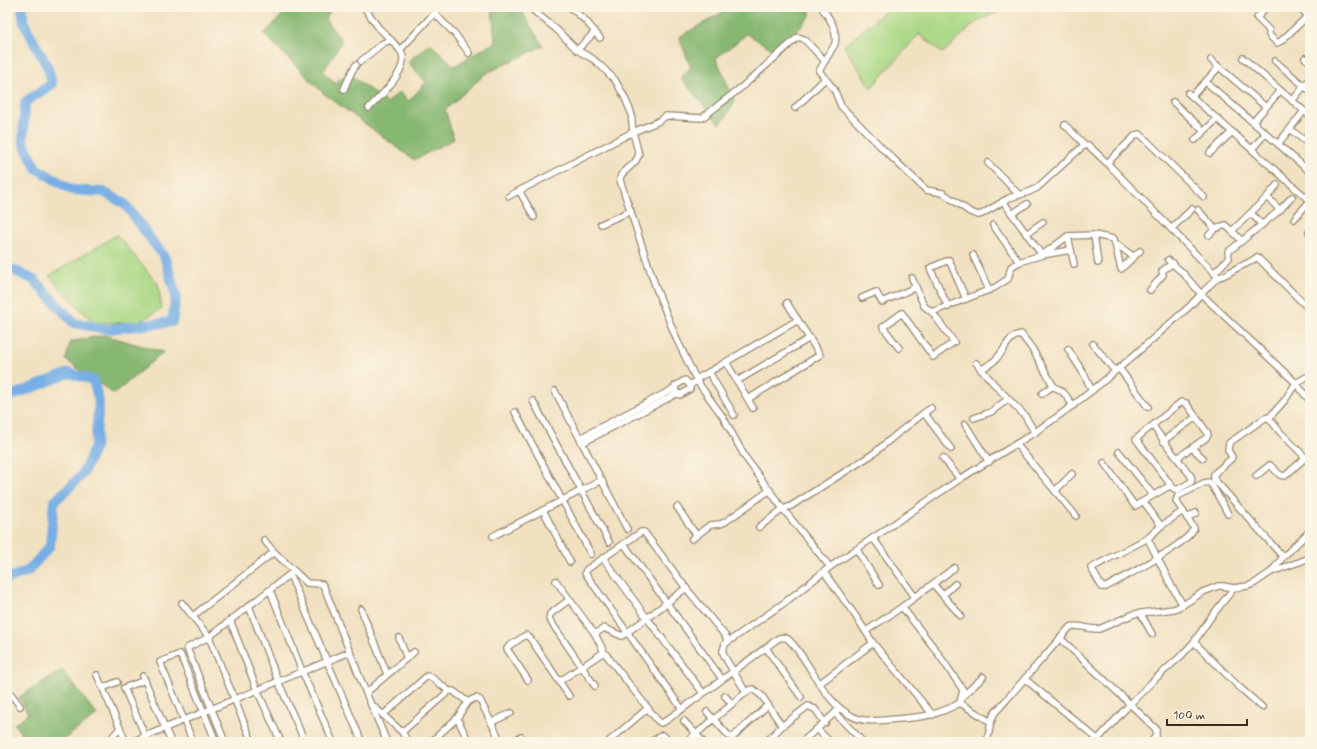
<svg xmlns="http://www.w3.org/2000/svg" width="1317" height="749" font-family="Mynerve,sans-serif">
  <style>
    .green { fill: #aad885; stroke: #728152 }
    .forest { fill: #87b872; stroke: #617148 }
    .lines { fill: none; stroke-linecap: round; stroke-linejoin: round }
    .river { stroke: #76aee5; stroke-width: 10 }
    .minor-casing { stroke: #968670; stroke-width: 8 }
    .minor { stroke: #fff; stroke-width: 5.5 }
  </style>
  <rect width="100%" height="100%" fill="#fcf5e5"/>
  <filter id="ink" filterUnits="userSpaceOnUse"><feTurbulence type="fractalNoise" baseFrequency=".025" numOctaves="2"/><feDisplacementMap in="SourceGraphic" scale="8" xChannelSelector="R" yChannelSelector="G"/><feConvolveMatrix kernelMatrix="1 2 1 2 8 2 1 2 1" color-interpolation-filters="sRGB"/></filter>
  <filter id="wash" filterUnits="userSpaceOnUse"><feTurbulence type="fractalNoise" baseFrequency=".012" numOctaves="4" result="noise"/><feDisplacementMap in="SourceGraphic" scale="16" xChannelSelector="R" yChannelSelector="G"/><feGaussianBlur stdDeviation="0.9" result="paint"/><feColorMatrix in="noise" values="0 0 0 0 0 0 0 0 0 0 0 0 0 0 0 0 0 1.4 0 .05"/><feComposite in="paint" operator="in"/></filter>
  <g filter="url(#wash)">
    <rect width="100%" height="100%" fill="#f1e1c1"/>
    <g class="green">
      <polygon points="890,7 1007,7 975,23 943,53 919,34 871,88 844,46"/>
      <polygon points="117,235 158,284 162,309 138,322 94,323 49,276"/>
    </g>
    <g class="forest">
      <polygon points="290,7 333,7 325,19 342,41 323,72 335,83 348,73 387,103 399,92 409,101 426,82 408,62 430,43 454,66 495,42 492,7 519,7 543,46 485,74 445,110 454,139 414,160 322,92 264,34"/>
      <polygon points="732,7 810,7 810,16 777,52 747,34 716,58 735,102 720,125 680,77 691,68 679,37"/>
      <polygon points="104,335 163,352 114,394 66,360 70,342"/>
      <polygon points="62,670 97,715 60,742 27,742 14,724 28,714 19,697"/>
    </g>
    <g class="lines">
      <g class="river">
        <polyline points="7,267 34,280 74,323 108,329 172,322 176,296 165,258 124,203 103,192 72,190 36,168 23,141 25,102 52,84 48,68 24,23 22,7"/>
        <polyline points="7,394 14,395 69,373 93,380 99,401 95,447 82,475 54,502 50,546 28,571 7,579"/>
      </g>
    </g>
  </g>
  <g filter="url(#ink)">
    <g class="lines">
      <defs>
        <g id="minor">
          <polyline points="364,7 378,27 391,40"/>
          <polyline points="529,7 557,30 577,50 593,59 601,66 615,80 624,96 631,112 633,132 639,155 635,162 621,175 620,180 656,288 677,340 697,381 723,417 745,457 783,509 830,567"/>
          <polyline points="570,7 586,21 600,38"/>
          <path d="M821,7c8,10 17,23 14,37l-16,27 15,18 7,17 42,43 43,41 17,3 27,19 8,3 4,-1 27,-16 20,-6 8,-4 45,-41 6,-2 19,18 111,114 -17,17 95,89 14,-8"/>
          <polyline points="1266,7 1257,18 1269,30 1269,35 1277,43 1281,41 1310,14"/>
          <polyline points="1300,7 1308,16"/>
          <polyline points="434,13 455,34 469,53"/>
          <polyline points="577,50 595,32"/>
          <polyline points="1243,58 1310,116"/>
          <polyline points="1305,58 1310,62"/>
          <polyline points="1211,60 1219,67"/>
          <polyline points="361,61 383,43 391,40 400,50"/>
          <polyline points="1275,61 1310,91"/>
          <polyline points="1206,82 1278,144 1304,111"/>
          <polyline points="344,89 352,71 356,65"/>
          <polyline points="1188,93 1310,201"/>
          <polyline points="1192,96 1219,67 1266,107"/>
          <polyline points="1292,101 1310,79"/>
          <polyline points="1173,102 1204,131"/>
          <path d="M369,108c11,-12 44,-41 31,-58l40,-43"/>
          <polyline points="795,108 825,79"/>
          <polyline points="1253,122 1280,91"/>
          <polyline points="1065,125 1085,145"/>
          <polyline points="1290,129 1310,145"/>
          <polyline points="1195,140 1217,119"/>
          <polyline points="1278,144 1310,172"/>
          <polyline points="1252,149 1266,133"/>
          <polyline points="1210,153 1232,132"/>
          <polyline points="988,163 1005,180 1019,195"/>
          <polyline points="1107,163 1136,135 1140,134 1204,197"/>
          <polyline points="520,192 534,217"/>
          <polyline points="509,196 633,132 657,122 666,116 702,118 743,86 798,37 804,39 825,61"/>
          <polyline points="1267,197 1280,210"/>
          <polyline points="1003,201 1012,214 1027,204"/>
          <polyline points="1198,210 1215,229"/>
          <polyline points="1251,213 1262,225"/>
          <polyline points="1012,214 1042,255 1068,236 1074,264"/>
          <polyline points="1294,219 1310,201"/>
          <polyline points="601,224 631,211"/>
          <polyline points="993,225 1019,262 1042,255 1071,250"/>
          <polyline points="1171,229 1192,209"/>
          <polyline points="1232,231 1267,197 1277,185"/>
          <polyline points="1309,232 1310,231"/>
          <polyline points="1026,234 1043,222"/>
          <polyline points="1094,235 1114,239 1121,269 1140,251"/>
          <polyline points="1209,235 1215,229 1225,225 1232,231 1242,241"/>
          <polyline points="1068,236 1094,235 1098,263"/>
          <polyline points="1115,243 1134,257"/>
          <polyline points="973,255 989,290"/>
          <polyline points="1214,273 1229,258 1228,252 1280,210 1292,197"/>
          <path d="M1218,277c9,-1 14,-7 21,-10 7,-3 12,-5 18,-10l53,53"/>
          <polyline points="912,278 924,306 932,312 994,288 1008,279 1011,267 1019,262"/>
          <polyline points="1150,290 1163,275 1162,271 1173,263"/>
          <polyline points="862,298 876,292 882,302 916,287"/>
          <polyline points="948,307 930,268 949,260 966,299"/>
          <polyline points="1093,344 1115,371"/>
          <polyline points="899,348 883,327 902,313 933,357 954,342 932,312"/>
          <polyline points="1068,349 1084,374 1092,391"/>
          <polyline points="726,362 798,320"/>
          <polyline points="976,363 994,384 1025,416 1035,433"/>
          <polyline points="1119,368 1148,407"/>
          <path d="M981,370c5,-4 12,-7 16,-12 8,-8 11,-22 24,-24l12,16 21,37"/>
          <polyline points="709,372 726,362 753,408"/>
          <polyline points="696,379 709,372 734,415"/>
          <polyline points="737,381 810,338"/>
          <polyline points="690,385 685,380 675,386 675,392 680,395 690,389 690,385 697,381"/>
          <polyline points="555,391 627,529"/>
          <path d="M1042,394l9,-7c11,0 17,11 22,19"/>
          <polyline points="748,399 820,355 787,303"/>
          <polyline points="533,401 609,542"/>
          <polyline points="1310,401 1296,383 1285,400 1269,418 1280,432 1310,462"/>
          <polyline points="515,412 591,554"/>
          <polyline points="924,413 931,408"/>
          <polyline points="1270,417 1265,418 1229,443 1228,450 1232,457 1231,459 1216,472 1214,474 1214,479 1283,557"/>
          <polyline points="974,418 991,412 1008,399"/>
          <polyline points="965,424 989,462"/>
          <path d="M1153,426c12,17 25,34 38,50l1,3 -1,3 -14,8 -4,-2 -37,-49 45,-37 5,1 21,29 1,3 -2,3 -29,20"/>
          <polyline points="580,438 675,388"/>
          <polyline points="1163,441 1196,417"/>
          <polyline points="582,443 678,393"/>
          <path d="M1016,444c64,-38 118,-89 174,-138l11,-12 -18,-21 -15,-13"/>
          <polyline points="1192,448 1203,458"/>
          <polyline points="1119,452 1153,495"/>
          <polyline points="943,458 960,479"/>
          <polyline points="1104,463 1135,506 1171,485"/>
          <polyline points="1256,476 1270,465 1280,475 1285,476 1305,458"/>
          <polyline points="1055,491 1072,474"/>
          <polyline points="1144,502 1161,526 1148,538 1149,541 1171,585 1183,605"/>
          <polyline points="677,507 697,536"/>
          <polyline points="543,510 570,562"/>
          <polyline points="1187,518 1196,513"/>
          <polyline points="1161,526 1183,511"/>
          <polyline points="759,527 783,509 791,506 873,454 898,433 924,413 951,449"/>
          <polyline points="493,536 602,480"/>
          <polyline points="873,538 915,597"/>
          <path d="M1148,538l-57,30 11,19h4c16,-9 83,-43 88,-59l-18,-27 2,-5 26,-13 5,-1 3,3 16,29"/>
          <polyline points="692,539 710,525 720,524 725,522 770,490"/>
          <polyline points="264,540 274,552 307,583 322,584 324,587 366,693 387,742"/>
          <polyline points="624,544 722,679"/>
          <polyline points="857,550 879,585"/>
          <polyline points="954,568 902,607 935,649 961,687 963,690 960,703"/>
          <polyline points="824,572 857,618 873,643 933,715"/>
          <polyline points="1271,572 1310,558"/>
          <polyline points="290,575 362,742"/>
          <polyline points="556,581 595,634 604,652 657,720 661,723 664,722 682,709"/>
          <polyline points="933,584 961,616"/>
          <path d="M686,588l41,50c0,5 -5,10 -4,15 0,3 20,33 23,40"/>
          <polyline points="270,590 302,671 333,742"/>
          <polyline points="943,595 955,584"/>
          <polyline points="569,600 550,614 549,619 595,686"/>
          <polyline points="182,603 209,637 252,742"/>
          <polyline points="249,606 278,681 305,742"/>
          <polyline points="361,609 387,674"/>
          <polyline points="1141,614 1152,634"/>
          <polyline points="193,616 274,552"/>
          <polyline points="230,620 257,690 281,742"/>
          <polyline points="866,631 902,607"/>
          <polyline points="595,634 604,628 622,636 647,618 603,558"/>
          <polyline points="399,638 407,658"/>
          <polyline points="1060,638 1130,704 1098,739"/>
          <polyline points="1194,642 1238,686 1262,707"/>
          <polyline points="725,644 784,603 830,567 960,479 1016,444 1076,516"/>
          <polyline points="766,648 801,697"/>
          <polyline points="97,675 126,742"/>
          <polyline points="143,676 171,742"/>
          <polyline points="1025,679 1101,742"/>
          <polyline points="145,680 124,688 148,742"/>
          <polyline points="528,680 507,649 509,646 526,635 530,638 569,696"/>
          <polyline points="560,681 604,652"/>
          <polyline points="819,684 873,643"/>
          <polyline points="103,688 117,682"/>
          <polyline points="449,691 453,691 468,702"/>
          <polyline points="366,693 414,652"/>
          <path d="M703,693l-56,-75 39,-30 -42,-56h-3l-55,38 -1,3 97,136 97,-71c4,-1 6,-1 9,1 23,22 33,60 62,76 15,9 31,5 48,4 25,-2 40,-4 62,-16l31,19"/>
          <polyline points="7,696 10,693 20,706"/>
          <polyline points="725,696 732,704"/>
          <polyline points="961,698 983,677"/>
          <polyline points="371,704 402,732 408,742"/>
          <polyline points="707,712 729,736 733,737 768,705"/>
          <polyline points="835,713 863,742"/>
          <polyline points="383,715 427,676 431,677 449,691 402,732"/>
          <polyline points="457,718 469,742"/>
          <polyline points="684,721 696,734 749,690 753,689 762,696 782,726"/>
          <polyline points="492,722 511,713"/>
          <polyline points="817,729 830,742"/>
          <polyline points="108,742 120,728"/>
          <polyline points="131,742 350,652"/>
          <polyline points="193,742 160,662 180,654 216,742"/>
          <polyline points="225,742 187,648 209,637 294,571"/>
          <polyline points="431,742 457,718 468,702 473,699 476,698 480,700 501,742"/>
          <polyline points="510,742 521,737"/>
          <polyline points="608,742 648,708"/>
          <polyline points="651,742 662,735 665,737 670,742"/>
          <polyline points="686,742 696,734 703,742"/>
          <polyline points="766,742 782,726 808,706 815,709 825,723"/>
          <polyline points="802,742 835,713 839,708"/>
          <path d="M987,742l4,-20 3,-8 76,-87c10,-3 19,3 29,2l35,-15 40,-5 9,-4 20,-13 15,-6h5l11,2 14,-2 7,-3 16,-11 12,-15 27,-26"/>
          <polyline points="1151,742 1156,736 1156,729 1130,704 1155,679 1181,656 1194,642 1211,617 1234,588"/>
        </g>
      </defs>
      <use href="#minor" class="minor-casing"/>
      <use href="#minor" class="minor"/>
    </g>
  </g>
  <rect width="1317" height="749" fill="none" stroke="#fcf5e5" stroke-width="24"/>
  <path d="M1167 719v6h80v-6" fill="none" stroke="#3b2a1e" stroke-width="2"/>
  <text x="1173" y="719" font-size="12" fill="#3b2a1e" stroke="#fcf5e5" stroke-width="3" paint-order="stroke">100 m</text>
</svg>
